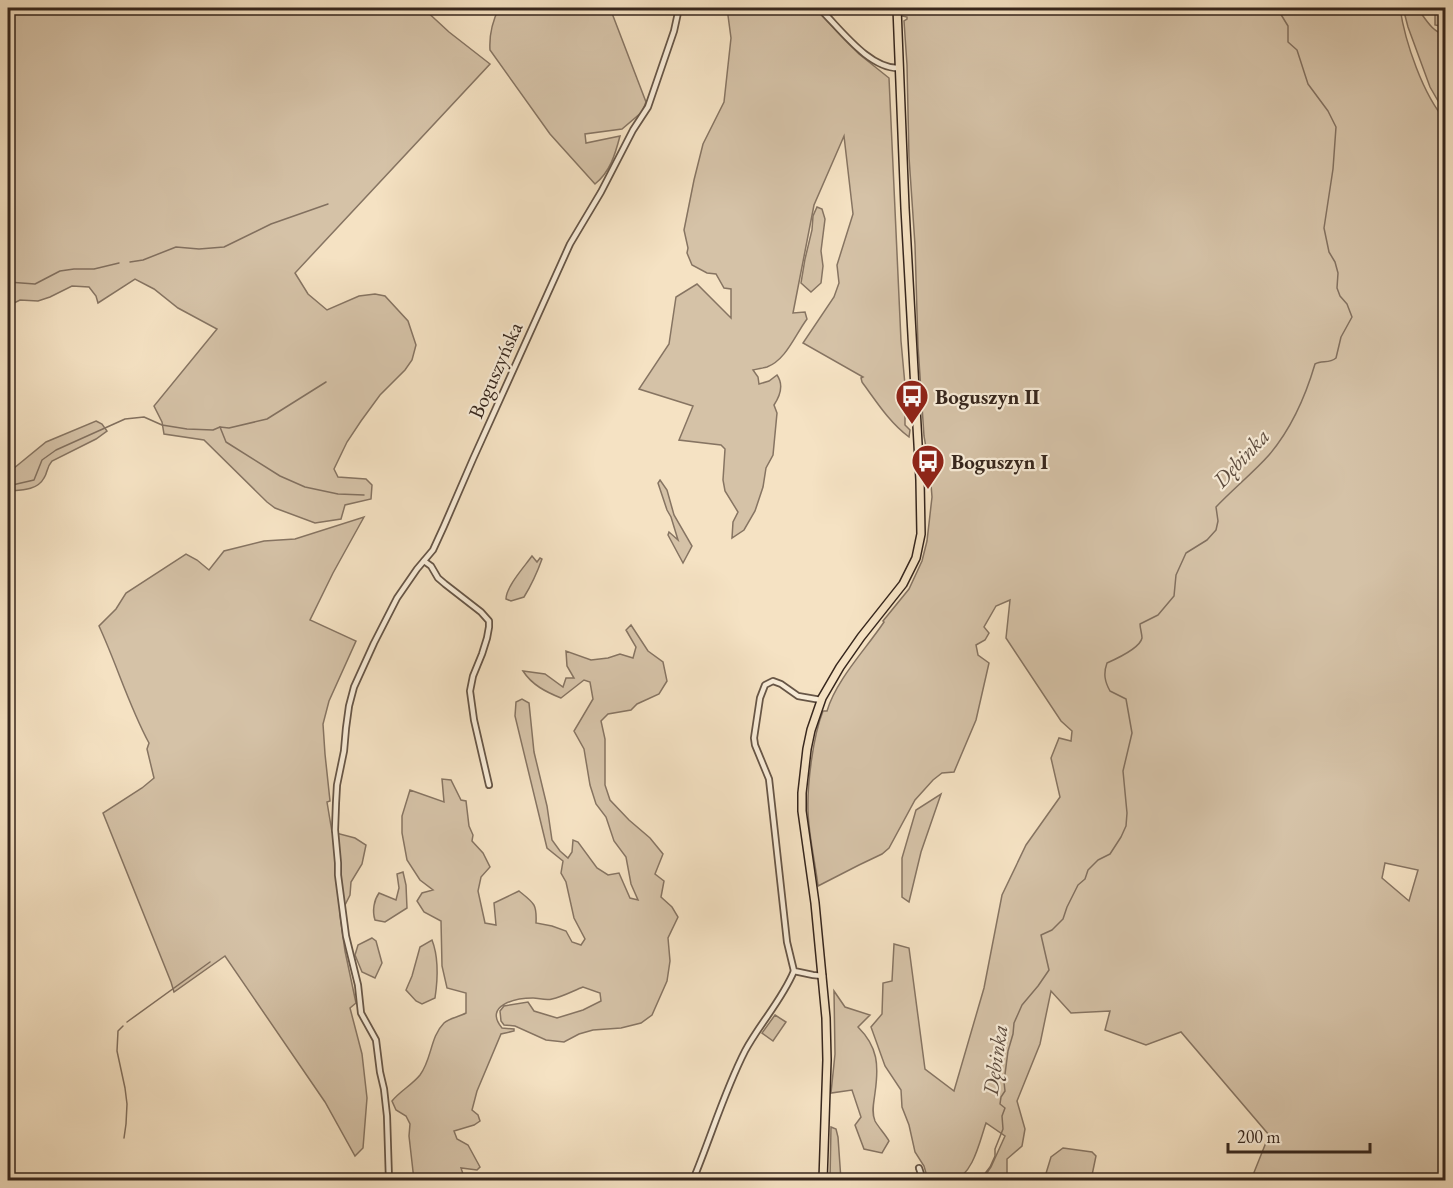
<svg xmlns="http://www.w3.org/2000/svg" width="1453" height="1188" font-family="'EB Garamond',serif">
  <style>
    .green { fill: #d5c2a7; stroke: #867462; stroke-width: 1.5; fill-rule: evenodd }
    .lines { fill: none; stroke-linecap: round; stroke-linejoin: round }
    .stream { stroke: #82705f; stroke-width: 1.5 }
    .minor-casing { stroke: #665546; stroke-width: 8 }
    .trunk-casing { stroke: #36261d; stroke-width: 10 }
    .minor { stroke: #f8ecd8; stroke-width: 4.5 }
    .trunk { stroke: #f5e2c3; stroke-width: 7 }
    .labels { text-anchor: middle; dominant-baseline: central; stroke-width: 4.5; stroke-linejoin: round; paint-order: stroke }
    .street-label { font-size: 21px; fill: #36261d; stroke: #f8ecd8 }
    .poi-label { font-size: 21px; font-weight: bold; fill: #36261d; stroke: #f8ecd8; text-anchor: start }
    .water-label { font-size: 22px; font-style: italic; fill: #5c4b3e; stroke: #f8ecd8 }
  </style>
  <rect width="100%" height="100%" fill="#f5e2c3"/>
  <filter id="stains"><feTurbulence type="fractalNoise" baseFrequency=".00333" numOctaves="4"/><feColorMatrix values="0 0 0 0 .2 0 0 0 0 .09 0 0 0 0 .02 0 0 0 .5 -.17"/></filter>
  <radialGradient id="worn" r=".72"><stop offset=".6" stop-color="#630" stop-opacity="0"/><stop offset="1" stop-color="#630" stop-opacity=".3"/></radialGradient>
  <g class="green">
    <polygon points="8,8 423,8 449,32 490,64 295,273 308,294 327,310 359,296 375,294 385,296 408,321 416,345 412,360 405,370 380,395 361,421 347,442 334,469 338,477 366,479 372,485 371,499 345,505 341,519 315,523 275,508 267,502 204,440 164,434 162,422 154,406 217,329 178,308 154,289 135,279 98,303 96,296 89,287 72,286 50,297 38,301 20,300 8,306"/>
    <path d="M499,8h111l36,94 -4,10 -20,17 -37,5 1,9 34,-7c-5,19 -10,36 -25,48l-45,-50 -60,-84c-1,-16 2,-28 9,-42z"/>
    <path d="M727,8h88l44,46 30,24 12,263 4,44v40l5,5 -1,7c-20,-15 -33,-36 -47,-55l-1,-4 2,-1 -60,-34 31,-46 5,-14 -2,-18 16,-51 -9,-78 -30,69 -21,108 12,-1 2,7c-12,16 -21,41 -40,48 -4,1 -10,2 -14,3l5,7 1,7 10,-3 8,-6c7,10 3,21 -3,30l3,8 -4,42 -7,13 -3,19 -8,24 -11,19 -12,8 1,-16 5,-10 -13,-21 -2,-11 2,-31 -4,-4 -42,-5 14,-34 -54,-17 30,-45 7,-47 21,-13 34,34v-29l-7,-1 -8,-14 -9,-1 -15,-8 -5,-12 1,-5 -4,-18 10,-50 9,-36 21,-42 7,-64z"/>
    <path d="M902,8h498c5,34 23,87 46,113l-1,1059h-194l18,-45 -88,-103 -35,13 -41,-15 5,-19 -39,2 -20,-22 -11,53 -23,57 8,28 -3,17 -15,13v16l8,5h-33l9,-13 14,-31 -19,-13c-6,17 -13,53 -33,57 -8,2 -17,1 -25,0l-4,-14 -9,-14 -6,-27 -7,-18 -1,-17 -16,-24 -14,-39 11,-13 1,-31 9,-2 2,-37 15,4 16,121 29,22 30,-103 18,-93 24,-50 34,-48 -9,-39 8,-20 12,3 1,-10 -11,-10 -55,-83 4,-38 -14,6 -12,21 5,6 -4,7 -9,5 2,10 11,8 -13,57 -22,52 -12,1 -9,7 -18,20 -26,48 -7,6 -23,11 -41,21c-3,-25 -9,-49 -10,-74 -1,-27 5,-76 15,-101h4c9,-31 39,-62 57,-89l-1,-1 26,-32 13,-28 5,-20 5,-44 -2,-26 -6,-35 -6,-90 -3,-101 -6,-88 -2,-92 -3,-44 3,-2v-2l-5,-1zM1385,863l33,7 -9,31 -27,-23z"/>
    <path d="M1403,8h14c9,11 14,23 28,27v78l-15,-26 -22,-60z"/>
    <polygon points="1438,8 1445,11 1445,27 1435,25 1435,12"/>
    <polygon points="817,207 822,209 825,219 821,251 823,266 821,283 811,292 801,283 805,259 812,230 813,216"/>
    <path d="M96,421l6,3 5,7 -11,8 -44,22c-6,7 -4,11 -8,17 -7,13 -24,12 -36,13v-18l38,-31z"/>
    <polygon points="660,480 667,490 674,515 692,546 683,563 668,535 669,532 678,540 671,517 667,510 658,483"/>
    <path d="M364,517l-31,56 -23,47 46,21 -27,60 -6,23 2,30 5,47 -3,1 5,30 23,6 11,7 -4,19 -11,18 -1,13 -10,20 5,36 11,52 -6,5 12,46 5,44 -4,50 -8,8 -30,-54 -100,-146 -51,36 -3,-10 -68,-169 39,-25 12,-10 -7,-29 2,-6c-20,-37 -32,-78 -50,-117l17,-17 10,-16 60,-39 11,6 12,10 15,-19 40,-10 31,-2z"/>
    <path d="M532,556l5,6 3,-4 2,1c-5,14 -10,25 -18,38l-13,4 -5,-2c0,-12 18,-32 26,-43z"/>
    <path d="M631,625l17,26 15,11 4,19 -8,13 -22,10 -6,6 -23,4 -7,7 4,18v46l5,15 19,20 21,18 13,16 -8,20 9,7 -3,16 11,10 6,10 -10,21 2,23 -3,20 -15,34 -11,8 -20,5 -28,2 -14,4 -15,8 -18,-2 -31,-14 -11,-1 -3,-4 -1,-10 4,-5 24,-4 6,9 23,7 26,-8 18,-9 -1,-8 -17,-6c-10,4 -21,10 -31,12 -6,2 -13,-1 -19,-1 -17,0 -50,7 -31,30l12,1v2l-13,3 -24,57 -5,19 6,5 2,6 -6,4 -20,6 3,8 11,6 12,22 -3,3 -16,-2 4,12h-51l-5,-44 1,-12 -4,-8 -10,-6 -4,-9c8,-10 20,-16 28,-26 12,-16 10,-38 24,-52 5,-5 15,-6 22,-10v-20l-19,-5 -5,-22 -1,-45 -17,-9 -7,-11 5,-8 11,-3 -13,-10 -13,-20 -5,-27v-17l8,-26 34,12 -2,-23 9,1 10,20 5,1 3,25 4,9 -1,6 11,12 7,14 -9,10 -3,14 7,32 11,2 -2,-22 25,-12c15,12 18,13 17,32l16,3 14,5 6,11 9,3 4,-6 -11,-21 -8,-36 -5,-9 2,-12 -16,-13 -32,-132 1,-14 6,-3 7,4 5,49 13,54 5,34 8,11 8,7 4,-6 1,-12 5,2 19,26 11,7 11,-2 11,25 8,2 -7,-16 -5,-27 -12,-16 -8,-24 -10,-13 -6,-19 -6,-36 -10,-18 19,-32 -3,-17 -6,-2 -23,18c-15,-6 -29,-13 -38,-27l22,3 18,13 3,-9h8l-7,-12 -1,-15 25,9 17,-2 12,-4 13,4 3,-11 -10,-17z"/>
    <polygon points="941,794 921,852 909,902 902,897 902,858 916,810"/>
    <path d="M403,872l3,13 1,23 -22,14 -10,-2c-3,-9 -1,-20 4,-27l17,7 3,-12 -2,-14z"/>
    <polygon points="372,938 376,941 382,963 375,978 362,972 355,955 358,945"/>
    <path d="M432,940c7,18 6,38 3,58l-13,6 -6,-3 -10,-11 6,-14 8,-29z"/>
    <path d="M834,991l11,16 25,8 -12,12c20,20 21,38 17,66 -1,9 -4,19 0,28 4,7 10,13 14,20l-7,12 -18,-4 -9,-24 6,-8 -9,-27 -21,3 4,-39z"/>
    <polygon points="775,1015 786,1022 773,1041 762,1033"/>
    <polygon points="831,1127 836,1129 838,1137 841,1180 830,1180"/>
    <polygon points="1063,1148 1092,1152 1096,1156 1091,1180 1044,1180 1051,1157"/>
  </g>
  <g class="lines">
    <g class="stream">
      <polyline points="130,262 143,260 176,247 199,249 224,247 271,224 328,204"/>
      <polyline points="8,282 35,284 60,271 74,269 94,269 119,263"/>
      <polyline points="220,427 226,442 280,476 305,487 338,494 364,495"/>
      <polyline points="8,486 34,480 42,460 56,450 125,419 144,417 162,425 187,429 213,430 220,427 229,428 267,419 326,382"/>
      <polyline points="127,1022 210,962"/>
      <polyline points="123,1026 118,1031 117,1051 125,1088 127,1104 126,1124 124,1138"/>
      <path d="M980,1180l10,-13 5,-11v-7l8,-20 -1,-13 3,-8 -5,-4 1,-7 4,-6 -1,-9 4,-31 5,-17 1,-11 8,-18 16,-19 11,-16 -8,-35 11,-5 11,-11 4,-12 11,-22 7,-6 3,-9 10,-10 12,-6 11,-17 5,-11 1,-13 -4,-42 9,-38 -6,-34 -16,-8c-5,-9 -7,-17 -3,-28 9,-4 33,-15 35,-25 0,-4 -2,-10 -2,-14l18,-9 16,-19 2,-21 10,-22 21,-13 9,-10 2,-9 -2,-14c17,-18 37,-34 53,-52 23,-27 36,-57 46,-91 7,-4 14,0 21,-6l5,-21 11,-20 -5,-13 -7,-8 -3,-8 1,-15 -3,-11 -6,-10 -5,-24 9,-59 3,-42 -8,-16 -20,-27 -11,-34 -9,-8v-16l-11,-18"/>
    </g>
    <defs>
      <g id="minor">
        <path d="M819,8c20,19 50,62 81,60"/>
        <polyline points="424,561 431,566 438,578 445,584 481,612 489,621 489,627 487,638 482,654 473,676 470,691 474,720 489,785"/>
        <polyline points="821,700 798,696 781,684 773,681 765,685 760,698 754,738 755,745 769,779 787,942 794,971 813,975 823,976"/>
        <polyline points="919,1168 923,1180"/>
        <polyline points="389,1180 387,1116 384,1089 380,1072 376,1040 361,1013 358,985 346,936 338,875 338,863 335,830 336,803 337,785 344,751 346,728 349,706 354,687 374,643 397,598 417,569 433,550 444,526 473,459 570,244 601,192 633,130 648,107 674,31 679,8"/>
        <path d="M693,1180c18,-43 31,-88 52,-129 15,-28 37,-51 49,-80"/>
      </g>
      <polyline id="trunk" points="823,1180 827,1060 826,1018 815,903 802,811 802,793 807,749 811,730 822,698 840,667 861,637 903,584 916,558 921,534 920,480 905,208 897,8"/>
    </defs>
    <use href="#minor" class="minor-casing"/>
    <use href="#trunk" class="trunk-casing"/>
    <use href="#minor" class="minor"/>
    <use href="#trunk" class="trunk"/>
  </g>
  <defs>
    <symbol id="bus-pin" viewBox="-11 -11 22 30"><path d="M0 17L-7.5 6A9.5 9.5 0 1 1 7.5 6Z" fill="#8f2418" stroke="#f8ecd8"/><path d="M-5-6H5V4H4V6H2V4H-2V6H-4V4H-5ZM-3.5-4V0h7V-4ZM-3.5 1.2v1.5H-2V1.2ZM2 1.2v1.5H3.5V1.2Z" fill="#fff"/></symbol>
  </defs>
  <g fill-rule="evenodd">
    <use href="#bus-pin" x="893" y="377" width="38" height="52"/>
    <use href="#bus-pin" x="909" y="442" width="38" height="52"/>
  </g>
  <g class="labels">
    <g class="street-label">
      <text transform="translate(495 370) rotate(-66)">Boguszyńska</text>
    </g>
    <g class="poi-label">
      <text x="935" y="396">Boguszyn II</text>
      <text x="951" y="461">Boguszyn I</text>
    </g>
    <g class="water-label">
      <text transform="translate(1241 458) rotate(-47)">Dębinka</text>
      <text transform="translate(995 1060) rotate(-82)">Dębinka</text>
    </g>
  </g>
  <rect width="1453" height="1188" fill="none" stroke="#f5e2c3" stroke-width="30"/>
  <rect x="9" y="9" width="1435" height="1170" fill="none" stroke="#36261d" stroke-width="3"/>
  <rect x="15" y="15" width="1423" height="1158" fill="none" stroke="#36261d" stroke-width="1.5"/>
  <path d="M1228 1143v9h142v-9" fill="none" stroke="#36261d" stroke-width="3"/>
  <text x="1237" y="1143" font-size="18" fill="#36261d" stroke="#f8ecd8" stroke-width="4.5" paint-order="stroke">200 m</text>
  <rect width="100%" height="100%" filter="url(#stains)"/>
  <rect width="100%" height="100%" fill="url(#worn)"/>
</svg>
